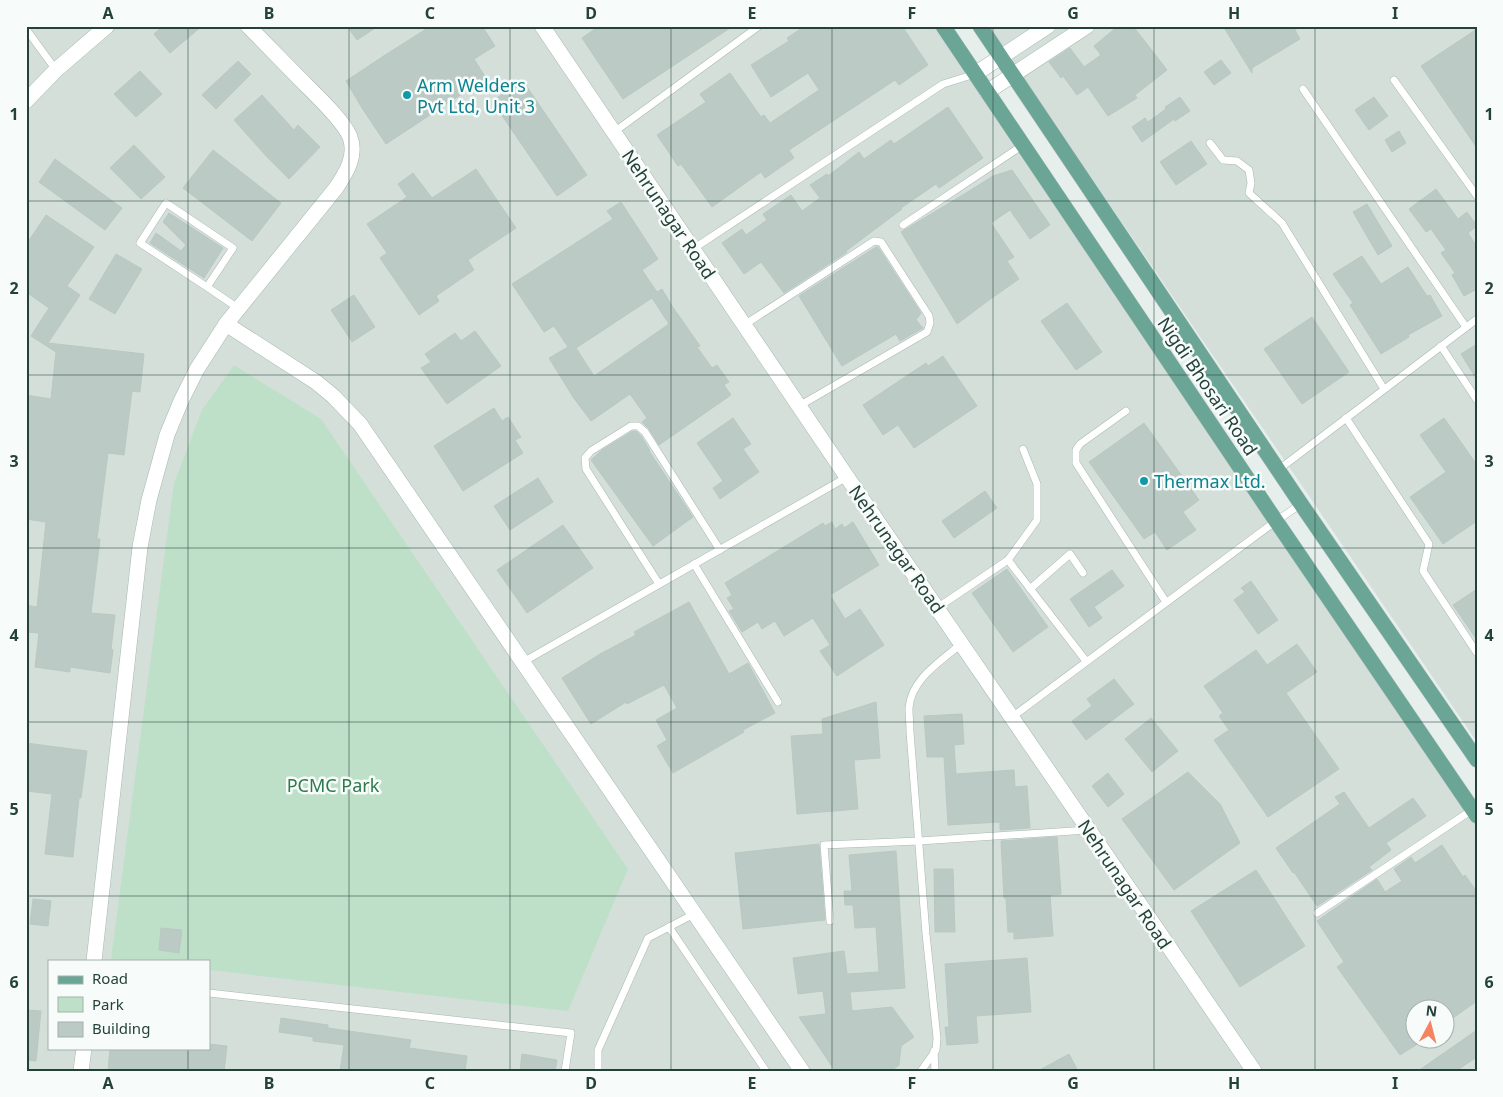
<svg xmlns="http://www.w3.org/2000/svg" width="1503" height="1097" font-family="'Noto Sans',sans-serif">
  <style>
    .built { fill: #d4dfda; fill-rule: evenodd }
    .green { fill: #bfe0c8 }
    .building { fill: #bbcac4; stroke: #b8c9c2; fill-rule: evenodd }
    .lines { fill: none; stroke-linecap: round; stroke-linejoin: round }
    .service-casing { stroke: #a8b8b2; stroke-width: 8 }
    .tertiary-casing { stroke: #a8b8b2; stroke-width: 16 }
    .secondary-casing { stroke: #a4bbb3; stroke-width: 16 }
    .primary-casing { stroke: #c2cac8; stroke-width: 16 }
    .service { stroke: #fff; stroke-width: 7 }
    .tertiary { stroke: #fff; stroke-width: 15 }
    .secondary { stroke: #fff; stroke-width: 15 }
    .primary { stroke: #6aa596; stroke-width: 15 }
    .grid { fill: none; stroke: #24423a; stroke-width: 1; stroke-opacity: 0.55 }
    .culture-dot { fill: #0f9aa8; stroke: #f7fbf9; stroke-width: 2 }
    .labels { text-anchor: middle; dominant-baseline: central; stroke-width: 5; stroke-linejoin: round; paint-order: stroke }
    .culture-label { font-size: 18px; fill: #0d838f; stroke: #f7fbf9; text-anchor: start }
    .street-label { font-size: 18px; fill: #24423a; stroke: #f7fbf9 }
    .park-label { font-size: 18px; fill: #2d7a4b; stroke: #f7fbf9 }
    .neatline { fill: none; stroke: #24423a; stroke-width: 2 }
    .grid-label { font-size: 16px; text-anchor: middle; font-weight: bold; fill: #24423a }
  </style>
  <rect width="100%" height="100%" fill="#e6efeb"/>
  <g class="built">
    <path d="M26,26h912l539,798v247h-1451zM49,961h160v87h-160zM1416,1010h30v30h-30z"/>
    <polygon points="989,26 1477,26 1477,742 1093,180"/>
  </g>
  <polygon class="green" points="234,365 321,419 628,869 568,1011 209,970 209,961 129,961 111,959 174,483 202,410"/>
  <g class="building">
    <polygon points="163,26 202,26 170,53 154,34"/>
    <polygon points="347,26 378,26 357,40"/>
    <polygon points="431,26 482,26 495,46 474,59 486,78 386,144 362,108 346,81 382,57"/>
    <polygon points="599,26 733,26 623,99 582,38"/>
    <polygon points="805,26 902,26 928,65 899,85 895,80 789,150 794,158 765,178 761,172 712,207 681,164 678,166 657,135 706,102 700,94 730,73 761,117 764,115 770,123 819,90 808,73 771,97 751,65 789,41 787,38"/>
    <polygon points="1118,26 1133,26 1167,70 1135,95 1137,98 1108,116 1088,87 1077,95 1063,76 1061,78 1049,62 1070,48 1084,67 1101,55 1094,46"/>
    <polygon points="1223,26 1293,26 1300,39 1252,68 1252,73"/>
    <polygon points="1477,29 1477,148 1421,66"/>
    <polygon points="1221,60 1231,73 1214,85 1204,72"/>
    <polygon points="238,61 251,74 216,109 202,95"/>
    <polygon points="140,71 162,94 136,117 114,94"/>
    <polygon points="523,81 587,175 557,196 492,101"/>
    <polygon points="262,95 294,130 298,125 320,147 289,179 267,157 234,120"/>
    <polygon points="1180,97 1190,111 1175,121 1174,119 1142,142 1132,127 1145,118 1148,122 1166,109 1165,107"/>
    <polygon points="1374,97 1388,116 1369,130 1355,110"/>
    <polygon points="948,107 983,158 939,188 936,184 901,208 902,209 846,251 847,252 784,293 761,262 744,274 722,243 742,229 746,235 767,220 763,214 791,195 802,211 820,198 810,185 827,174 828,176 859,152 864,159 891,140 894,144"/>
    <polygon points="1399,131 1406,143 1392,152 1385,140"/>
    <polygon points="1191,141 1207,164 1176,185 1160,162"/>
    <polygon points="134,145 165,177 141,199 110,168"/>
    <polygon points="213,150 281,203 252,241 183,188"/>
    <polygon points="55,159 122,208 105,230 39,182"/>
    <polygon points="476,169 516,228 468,260 474,270 436,296 439,301 419,315 380,258 387,253 367,224 407,197 398,184 413,173 432,198"/>
    <polygon points="1012,170 1050,225 1030,239 1010,210 991,223 1014,257 1007,261 1019,279 989,300 957,324 901,232 966,193 993,176"/>
    <polygon points="1436,189 1458,219 1467,212 1477,226 1468,233 1477,247 1477,289 1464,296 1452,275 1455,273 1441,253 1446,250 1431,229 1426,232 1409,209"/>
    <path d="M621,202l37,57 -16,11 15,22 5,-3 10,17 28,40 -3,1 15,21 5,-3 12,17 -5,3 7,10 -72,50 -10,-16 -7,-7 5,-4 -17,-24 -39,27 -18,-24 -24,-39 19,-11 -14,-21 -10,6 -32,-48 101,-65 -6,-8zM652,298l17,26 -75,52 -18,-28z"/>
    <polygon points="1367,204 1392,246 1378,255 1353,212"/>
    <polygon points="169,213 223,248 204,278 150,243 156,233 181,251 186,245 163,222"/>
    <polygon points="46,215 94,247 67,286 80,295 48,343 144,354 140,392 132,391 124,455 108,453 97,539 100,539 91,613 115,615 111,649 113,650 110,673 70,667 70,672 35,667 39,633 26,632 26,605 37,607 46,522 26,519 26,395 51,399 56,352 31,336 49,308 26,292 26,245"/>
    <polygon points="876,247 878,247 921,313 916,320 923,328 900,341 896,334 842,366 799,296"/>
    <polygon points="116,254 142,269 115,314 89,299"/>
    <polygon points="1362,256 1381,284 1408,267 1427,296 1430,295 1442,316 1408,335 1409,337 1381,354 1350,305 1353,303 1333,274"/>
    <polygon points="354,295 375,327 352,342 331,310"/>
    <polygon points="1067,303 1102,352 1076,370 1041,321"/>
    <polygon points="1312,317 1349,372 1302,404 1264,349"/>
    <polygon points="475,331 501,366 447,404 421,368 431,362 425,354 455,333 461,341"/>
    <polygon points="1477,344 1477,380 1461,354"/>
    <polygon points="943,356 977,406 914,448 898,425 883,435 863,405 926,363 928,366"/>
    <polygon points="494,408 502,421 508,417 521,437 515,440 523,453 463,491 434,446"/>
    <polygon points="733,418 751,444 743,449 759,472 720,499 713,488 723,481 697,443"/>
    <polygon points="1444,418 1477,465 1477,521 1443,544 1410,497 1446,472 1420,435"/>
    <polygon points="1144,423 1199,500 1183,512 1196,530 1167,550 1155,532 1144,539 1089,462"/>
    <polygon points="633,431 636,431 641,436 650,451 649,451 693,517 653,546 591,460 602,450"/>
    <polygon points="538,478 553,502 510,530 494,506"/>
    <polygon points="985,491 997,508 954,538 942,521"/>
    <polygon points="832,522 835,529 842,524 844,528 853,522 879,565 830,595 845,619 860,609 884,645 837,676 820,651 830,645 813,618 784,636 775,621 762,629 758,622 742,632 729,611 734,609 727,598 732,595 725,583 823,523 825,526"/>
    <polygon points="563,525 593,568 527,613 497,570"/>
    <polygon points="1007,569 1048,627 1013,652 972,593"/>
    <polygon points="1112,570 1124,586 1094,607 1102,618 1089,627 1070,599"/>
    <polygon points="1251,581 1278,620 1258,634 1234,600 1245,592 1241,588"/>
    <polygon points="1477,589 1477,640 1453,605"/>
    <polygon points="689,602 729,674 748,663 775,713 743,730 744,732 673,773 657,746 667,740 656,720 677,708 664,685 627,704 626,702 591,724 562,678 600,654 636,635 634,632"/>
    <polygon points="1297,644 1317,672 1286,693 1339,769 1268,817 1214,740 1229,730 1219,716 1223,713 1204,686 1256,650 1267,665"/>
    <polygon points="1114,679 1134,704 1086,740 1072,721 1092,706 1087,699"/>
    <polygon points="876,702 880,758 854,760 858,809 797,814 791,736 823,734 822,719"/>
    <polygon points="962,714 964,744 954,745 956,774 1014,770 1015,787 1027,786 1030,828 1000,830 1000,822 948,825 944,757 927,757 924,716"/>
    <polygon points="1151,718 1178,751 1152,772 1125,739"/>
    <polygon points="26,743 87,751 81,798 79,798 73,857 45,854 52,794 26,791"/>
    <polygon points="1188,772 1220,804 1240,843 1174,890 1122,819"/>
    <polygon points="1108,773 1124,794 1108,807 1092,786"/>
    <polygon points="1344,792 1369,828 1413,798 1426,816 1386,843 1391,850 1369,867 1372,870 1317,906 1294,872 1293,873 1276,848 1340,804 1335,797"/>
    <polygon points="1057,837 1061,894 1050,895 1053,936 1014,939 1014,932 1008,932 1006,898 1004,898 1001,841"/>
    <polygon points="819,844 825,920 743,929 735,853"/>
    <polygon points="1442,845 1463,877 1465,875 1477,892 1477,1001 1446,1023 1446,1010 1416,1010 1416,1045 1400,1055 1337,967 1344,962 1317,921 1377,879 1385,892 1402,881 1394,869 1411,857 1415,863"/>
    <polygon points="896,851 905,988 850,992 852,1011 892,1007 914,1037 901,1046 899,1065 891,1071 835,1071 799,1017 826,1014 823,991 798,994 793,958 844,951 847,974 879,972 876,927 855,928 853,905 845,905 844,891 852,891 849,855"/>
    <polygon points="934,869 953,869 955,932 935,932"/>
    <polygon points="1256,870 1305,946 1240,987 1191,911"/>
    <polygon points="33,899 51,901 48,926 30,924"/>
    <polygon points="161,928 182,930 179,953 159,950"/>
    <polygon points="1027,958 1031,1012 976,1016 978,1043 947,1045 945,1027 949,1027 945,964"/>
    <polygon points="26,1010 41,1011 36,1061 26,1060"/>
    <polygon points="281,1018 328,1025 328,1028 411,1040 409,1048 467,1056 465,1071 340,1071 344,1045 313,1041 313,1037 279,1032"/>
    <polygon points="1477,1030 1477,1057 1456,1071 1418,1071"/>
    <polygon points="209,1044 227,1046 224,1071 108,1071 110,1048 209,1048"/>
    <polygon points="522,1054 557,1060 555,1071 520,1071"/>
    <polygon points="1069,1054 1078,1071 1038,1071"/>
  </g>
  <g class="lines">
    <defs>
      <g id="service">
        <polyline points="26,29 56,70"/>
        <polyline points="1394,80 1477,196"/>
        <polyline points="1303,89 1466,327"/>
        <polyline points="614,132 759,26"/>
        <polyline points="1210,143 1223,160 1237,161 1249,170 1251,183 1249,193 1282,223 1384,389"/>
        <polyline points="903,225 1023,145"/>
        <polyline points="693,249 943,84 975,74"/>
        <polyline points="207,287 233,248 166,203 140,243 207,287 238,308"/>
        <polyline points="744,325 874,241 881,242 929,316 930,323 927,332 799,406"/>
        <polyline points="1441,346 1477,400"/>
        <polyline points="1126,411 1080,444 1076,450 1076,463 1166,602"/>
        <polyline points="1346,418 1429,544 1423,571 1477,653"/>
        <polyline points="1278,470 1477,319"/>
        <polyline points="1008,560 1086,661"/>
        <polyline points="694,564 778,702"/>
        <polyline points="659,584 586,469 585,458 591,451 631,426 638,426 645,432 720,550"/>
        <polyline points="1030,589 1070,554 1083,573"/>
        <polyline points="937,608 1008,560 1037,520 1037,484 1023,449"/>
        <polyline points="523,662 847,477"/>
        <polyline points="1012,717 1276,521 1301,504"/>
        <polyline points="1317,913 1472,810"/>
        <polyline points="830,921 824,845 919,841 1088,830"/>
        <polyline points="669,927 766,1071"/>
        <polyline points="209,993 571,1033 565,1071"/>
        <polyline points="934,1051 935,1071"/>
        <polyline points="598,1071 598,1050 648,938 694,914"/>
        <path d="M921,1071l15,-21 1,-12 -11,-104 -16,-202c0,-8 -1,-16 -1,-24 2,-29 32,-47 52,-64"/>
      </g>
      <g id="tertiary">
        <polyline points="542,26 847,477 1254,1071"/>
        <polyline points="26,101 56,70 107,26"/>
        <polyline points="226,324 316,382 333,396 360,424 802,1071"/>
        <path d="M94,961l46,-414 9,-47 18,-65 14,-34 16,-32 29,-45 110,-136c10,-15 21,-32 14,-51 -6,-15 -30,-38 -42,-50 -20,-20 -40,-41 -60,-61"/>
        <polyline points="81,1071 84,1048"/>
      </g>
      <g id="secondary">
        <polyline points="975,74 1048,26"/>
        <polyline points="987,92 1087,26"/>
      </g>
      <g id="primary">
        <polyline points="943,26 1276,521 1477,816"/>
        <polyline points="980,26 1301,504 1477,760"/>
      </g>
    </defs>
    <use href="#service" class="service-casing"/>
    <use href="#tertiary" class="tertiary-casing"/>
    <use href="#secondary" class="secondary-casing"/>
    <use href="#primary" class="primary-casing"/>
    <use href="#service" class="service"/>
    <use href="#tertiary" class="tertiary"/>
    <use href="#secondary" class="secondary"/>
    <use href="#primary" class="primary"/>
  </g>
  <path class="grid" d="M188,26v935M349,26v1045M510,26v1045M671,26v1045M832,26v1045M993,26v1045M1154,26v1045M1315,26v1045M26,201h1451M26,375h1451M26,548h1451M26,722h1451M26,896h1451M188,1048v23"/>
  <g class="culture-dot">
    <circle cx="407" cy="95" r="5"/>
    <circle cx="1144" cy="481" r="5"/>
  </g>
  <g class="labels">
    <g class="culture-label">
      <text x="417" y="85">Arm Welders<tspan x="417" dy="21">Pvt Ltd, Unit 3</tspan></text>
      <text x="1154" y="481">Thermax Ltd.</text>
    </g>
    <g class="street-label">
      <text transform="translate(669 214) rotate(56)">Nehrunagar Road</text>
      <text transform="translate(1208 386) rotate(56)">Nigdi Bhosari Road</text>
      <text transform="translate(897 549) rotate(55)">Nehrunagar Road</text>
      <text transform="translate(1125 884) rotate(56)">Nehrunagar Road</text>
    </g>
    <g class="park-label">
      <text x="333" y="785">PCMC Park</text>
    </g>
  </g>
  <rect width="1503" height="1097" fill="none" stroke="#f7fbf9" stroke-width="55"/>
  <rect x="48" y="960" width="162" height="90" fill="#f7fbf9" stroke="#a3b1ad"/>
  <rect x="58" y="976" width="25" height="8" fill="#6aa596" stroke="#a3b1ad"/>
  <text x="92" y="984" font-size="15" fill="#24423a">Road</text>
  <rect x="58" y="997" width="25" height="15" fill="#bfe0c8" stroke="#a3b1ad"/>
  <text x="92" y="1010" font-size="15" fill="#24423a">Park</text>
  <rect x="58" y="1022" width="25" height="15" fill="#bbcac4" stroke="#a3b1ad"/>
  <text x="92" y="1034" font-size="15" fill="#24423a">Building</text>
  <g transform="translate(1430 1024) rotate(7)"><circle r="24" fill="#f7fbf9" stroke="#a3b1ad"/>
  <path d="M0-4L9 19L0 12L-9 19Z" fill="#f4845f"/>
  <text y="-8" font-size="14" font-weight="bold" text-anchor="middle" fill="#24423a">N</text>
  </g>
  <rect x="28" y="28" width="1448" height="1042" class="neatline"/>
  <g class="grid-label">
    <text x="108" y="19">A</text>
    <text x="269" y="19">B</text>
    <text x="430" y="19">C</text>
    <text x="591" y="19">D</text>
    <text x="752" y="19">E</text>
    <text x="912" y="19">F</text>
    <text x="1073" y="19">G</text>
    <text x="1234" y="19">H</text>
    <text x="1395" y="19">I</text>
    <text x="14" y="120">1</text>
    <text x="1489" y="120">1</text>
    <text x="14" y="294">2</text>
    <text x="1489" y="294">2</text>
    <text x="14" y="467">3</text>
    <text x="1489" y="467">3</text>
    <text x="14" y="641">4</text>
    <text x="1489" y="641">4</text>
    <text x="14" y="815">5</text>
    <text x="1489" y="815">5</text>
    <text x="14" y="988">6</text>
    <text x="1489" y="988">6</text>
    <text x="108" y="1089">A</text>
    <text x="269" y="1089">B</text>
    <text x="430" y="1089">C</text>
    <text x="591" y="1089">D</text>
    <text x="752" y="1089">E</text>
    <text x="912" y="1089">F</text>
    <text x="1073" y="1089">G</text>
    <text x="1234" y="1089">H</text>
    <text x="1395" y="1089">I</text>
  </g>
</svg>
